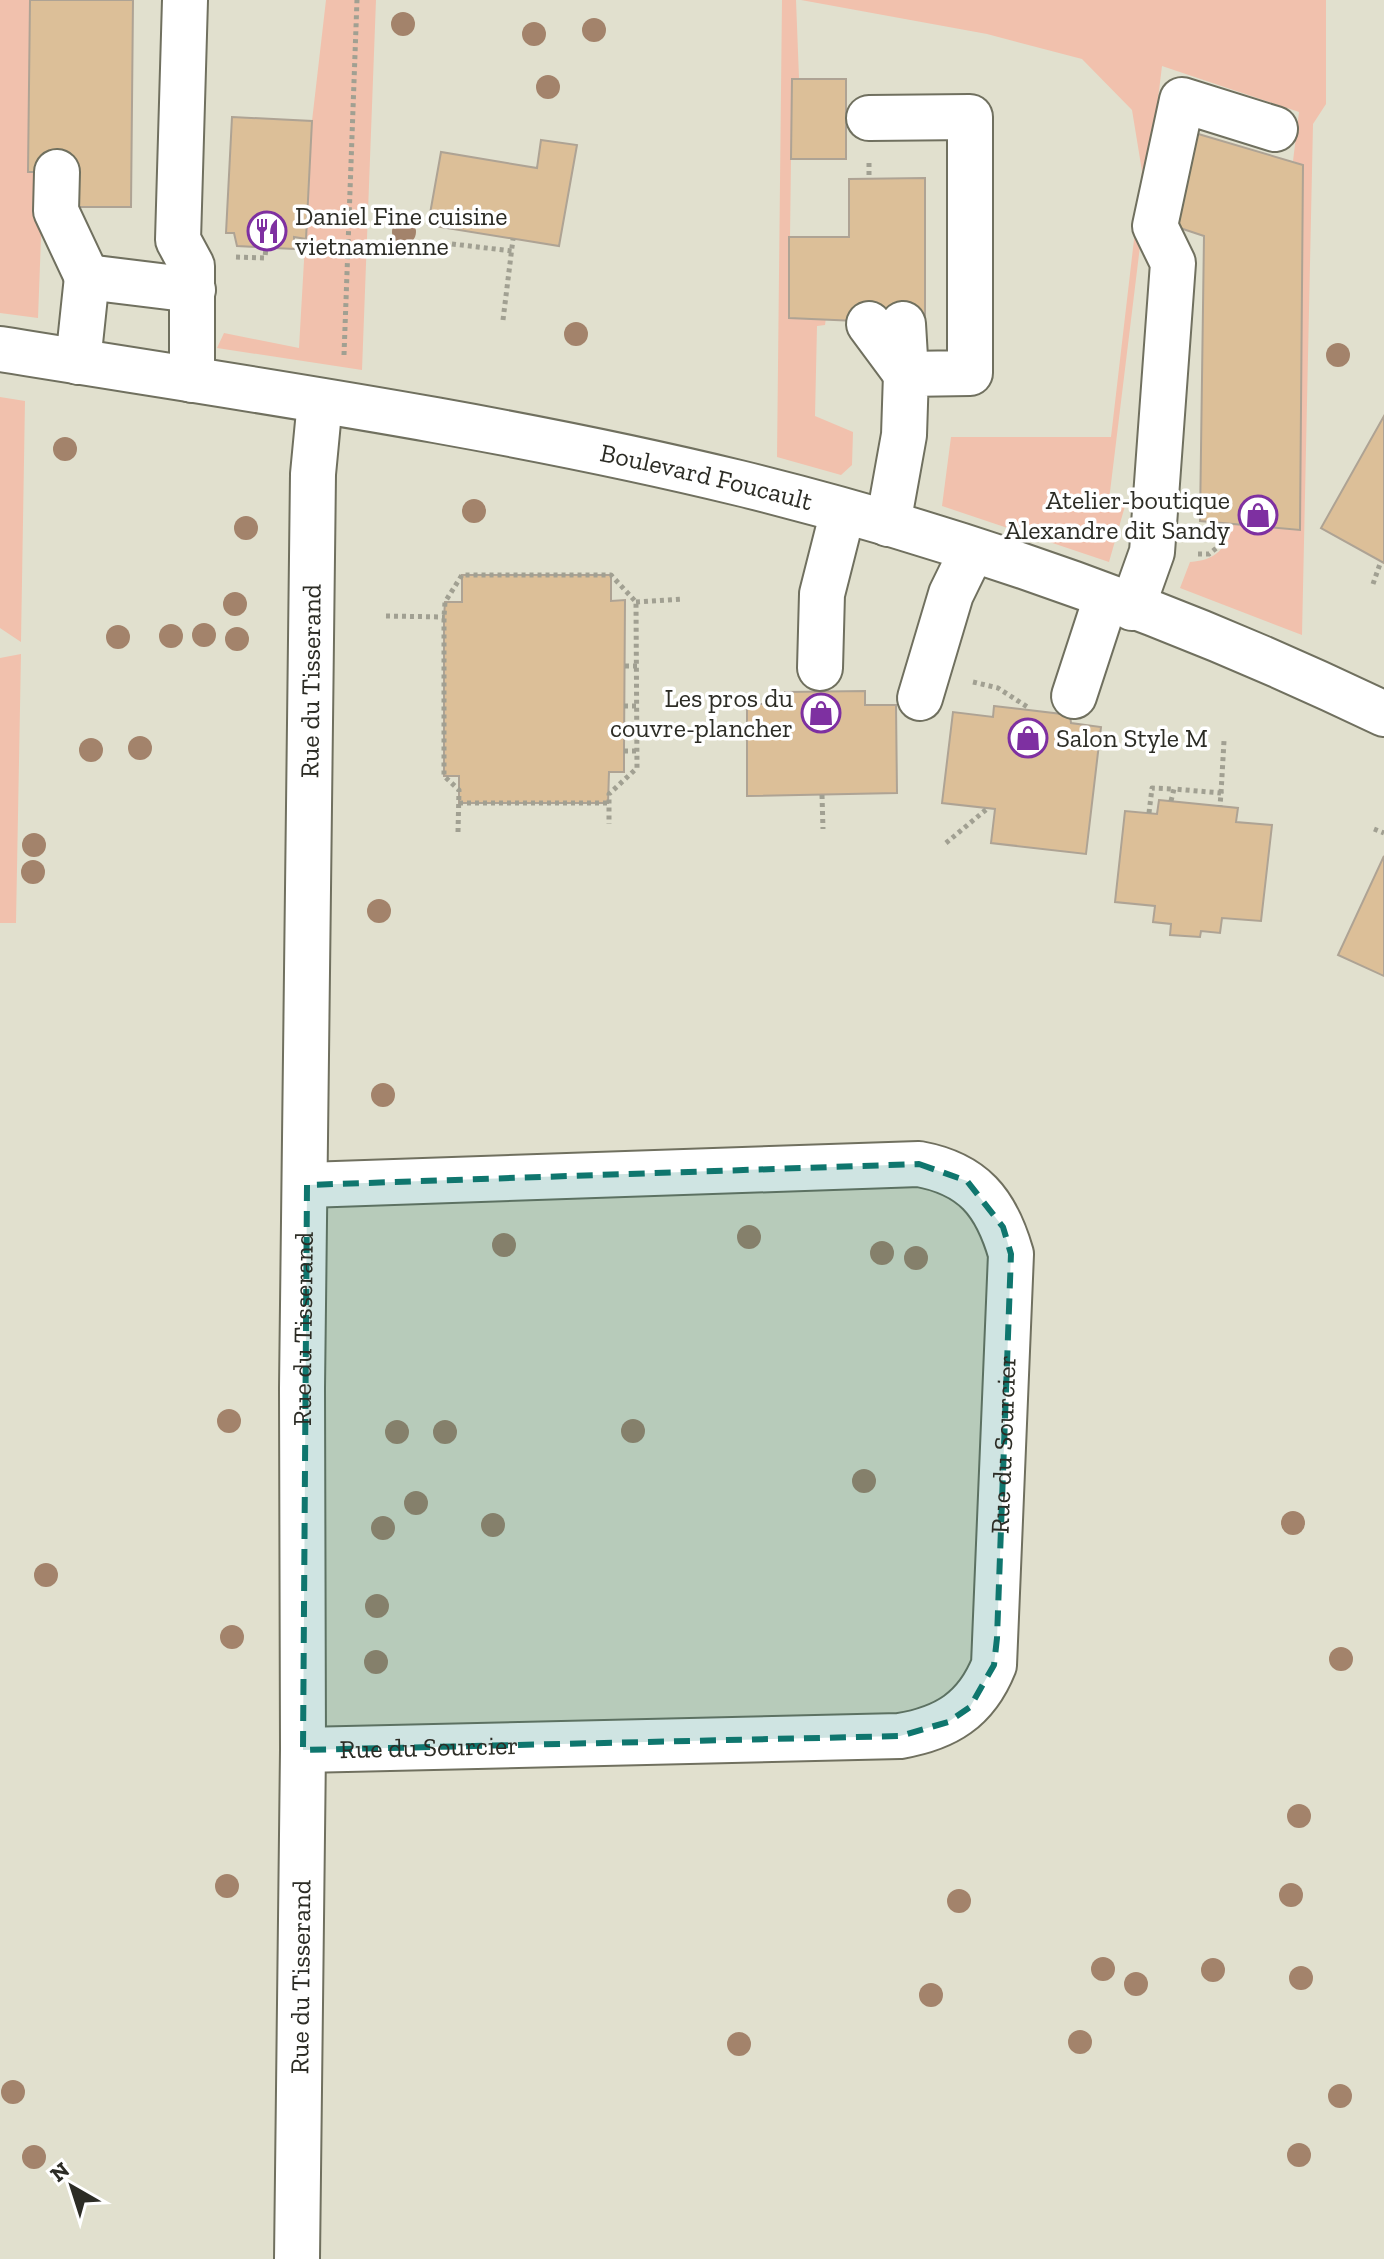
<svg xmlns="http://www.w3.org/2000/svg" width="1384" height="2259" font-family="'Zilla Slab',serif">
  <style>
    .green { fill: #f1c1ad }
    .building { fill: #dcbf98; stroke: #aea394; stroke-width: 2 }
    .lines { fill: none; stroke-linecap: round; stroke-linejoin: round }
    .minor-casing { stroke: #70705f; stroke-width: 48 }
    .path { stroke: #a1a092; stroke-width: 5; stroke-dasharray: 4 4; stroke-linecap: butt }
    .minor { stroke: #fff; stroke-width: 44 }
    .tree { fill: #a3836b }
    .marked { fill: #0f766e; fill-opacity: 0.2; stroke: #0f766e; stroke-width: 6; stroke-dasharray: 16 10; stroke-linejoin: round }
    .labels { text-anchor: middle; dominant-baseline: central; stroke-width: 7; stroke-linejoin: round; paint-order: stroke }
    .poi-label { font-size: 26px; fill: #2c2c25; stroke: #fff; text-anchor: start }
    .street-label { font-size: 26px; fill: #2c2c25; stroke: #fff }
  </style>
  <rect width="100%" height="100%" fill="#e1e0ce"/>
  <g class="green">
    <polygon points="0,0 30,0 28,171 40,172 42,211 38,318 0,313"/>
    <polygon points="326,0 376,0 362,370 217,348 224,333 299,348 312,121"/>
    <polygon points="782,0 796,0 799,78 792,79 789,317 826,318 825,325 817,326 815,416 853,432 852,465 841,475 777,457"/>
    <path d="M801,0h525v104l-13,20 -11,511 -122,-47 10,-26c27,-2 35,-13 43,-38l67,6 3,-365 -10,-4 6,-49 -137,-46 -53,434 16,6 -16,56 -167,-56 9,-69h160l31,-266 -10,-61 -50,-51 -95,-25z"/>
    <polygon points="0,397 25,401 21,642 0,628"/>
    <polygon points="21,654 16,923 0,923 0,658"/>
  </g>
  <g class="building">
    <polygon points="30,0 133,0 131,207 76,207 76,172 28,172"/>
    <polygon points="792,79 846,79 846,159 791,159"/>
    <polygon points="232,117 312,121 306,239 294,237 294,249 237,246 234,233 226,233"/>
    <polygon points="1195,133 1303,165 1300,530 1200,521 1204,236 1168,224"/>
    <polygon points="541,140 577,145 559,246 428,225 441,152 537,168"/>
    <polygon points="925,178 925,324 789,318 789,237 849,237 849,179"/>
    <polygon points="1384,416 1384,563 1321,528"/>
    <polygon points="462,575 611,575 611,601 625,600 624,751 624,772 609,772 608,803 459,803 459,776 444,776 444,617 445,602 462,602"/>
    <polygon points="865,691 865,705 896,705 897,793 747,796 747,704 786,704 785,692"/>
    <polygon points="994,706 1070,715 1071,723 1101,727 1086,854 991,843 995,809 942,803 953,712 993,717"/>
    <polygon points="1159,800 1238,808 1236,822 1272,825 1261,921 1222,918 1220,933 1201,931 1200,937 1170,935 1171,924 1153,922 1155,906 1115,902 1125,811 1157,814"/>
    <polygon points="1384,856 1384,976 1338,955"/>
  </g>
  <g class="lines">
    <defs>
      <g id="minor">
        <polyline points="185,0 178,240 192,266 192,380"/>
        <polyline points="869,118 970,117 970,373 906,374 904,435 888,524"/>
        <polyline points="57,172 56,211 87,277"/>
        <polyline points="869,324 906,374 903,324"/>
        <path id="s1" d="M0,349c247,40 496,75 739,134 220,54 440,132 645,231"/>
        <polyline points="78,362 87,277 193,290"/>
        <polyline points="1132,608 1152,552 1173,263 1155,226 1182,100 1275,129"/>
        <polyline points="820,668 822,594 843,511"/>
        <polyline points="1074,696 1106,598"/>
        <polyline points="920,698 951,594 972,551"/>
        <path id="s2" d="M303,1750l597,-14c46,-8 76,-26 94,-71l17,-411c-15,-52 -38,-80 -92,-90l-612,21"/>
        <path id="s3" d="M297,2259l6,-509 -1,-362 11,-914 7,-73"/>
      </g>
    </defs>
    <use href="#minor" class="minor-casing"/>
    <g class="path">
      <polyline points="869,163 869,178"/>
      <polyline points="444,243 512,251"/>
      <polyline points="236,257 265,258 266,247"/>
      <polyline points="503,320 513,239"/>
      <polyline points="344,355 357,0"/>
      <polyline points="1198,554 1209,554 1219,546 1221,523"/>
      <polyline points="1373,584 1381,561"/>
      <polyline points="636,602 682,599"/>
      <polyline points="386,616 444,617"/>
      <polyline points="625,666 637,666"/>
      <polyline points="973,682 998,688 1029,708"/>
      <polyline points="624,706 637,706"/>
      <polyline points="624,751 637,751"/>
      <polyline points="1221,793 1224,741"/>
      <polyline points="822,795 823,829"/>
      <polyline points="1171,801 1174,789 1221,793 1220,806"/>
      <polyline points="459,803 608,803"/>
      <polyline points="1149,813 1152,788 1173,789"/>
      <polyline points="1374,829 1384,833"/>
      <polyline points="458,832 459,790 444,776 444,617 445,602 462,575 611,575 636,602 637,768 609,794 609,824"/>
      <polyline points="946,843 988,808"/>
    </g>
    <use href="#minor" class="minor"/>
  </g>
  <g class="tree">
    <circle cx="403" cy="24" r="12"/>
    <circle cx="594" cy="30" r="12"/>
    <circle cx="534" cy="34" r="12"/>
    <circle cx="548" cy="87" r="12"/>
    <circle cx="404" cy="232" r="12"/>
    <circle cx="576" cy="334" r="12"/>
    <circle cx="1338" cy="355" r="12"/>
    <circle cx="65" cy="449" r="12"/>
    <circle cx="474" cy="511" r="12"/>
    <circle cx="246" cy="528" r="12"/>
    <circle cx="235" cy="604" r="12"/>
    <circle cx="204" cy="635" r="12"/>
    <circle cx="171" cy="636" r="12"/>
    <circle cx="118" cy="637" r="12"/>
    <circle cx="237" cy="639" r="12"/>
    <circle cx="140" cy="748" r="12"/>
    <circle cx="91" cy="750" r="12"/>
    <circle cx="34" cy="845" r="12"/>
    <circle cx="33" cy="872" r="12"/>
    <circle cx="379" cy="911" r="12"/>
    <circle cx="383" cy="1095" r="12"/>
    <circle cx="749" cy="1237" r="12"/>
    <circle cx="504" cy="1245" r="12"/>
    <circle cx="882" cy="1253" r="12"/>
    <circle cx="916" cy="1258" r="12"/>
    <circle cx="229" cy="1421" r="12"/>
    <circle cx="633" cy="1431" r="12"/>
    <circle cx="397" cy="1432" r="12"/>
    <circle cx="445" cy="1432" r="12"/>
    <circle cx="864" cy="1481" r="12"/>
    <circle cx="416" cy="1503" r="12"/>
    <circle cx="1293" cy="1523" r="12"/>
    <circle cx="493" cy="1525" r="12"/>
    <circle cx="383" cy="1528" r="12"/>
    <circle cx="46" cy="1575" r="12"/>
    <circle cx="377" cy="1606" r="12"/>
    <circle cx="232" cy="1637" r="12"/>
    <circle cx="1341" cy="1659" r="12"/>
    <circle cx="376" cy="1662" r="12"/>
    <circle cx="1299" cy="1816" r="12"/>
    <circle cx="227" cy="1886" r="12"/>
    <circle cx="1291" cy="1895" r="12"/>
    <circle cx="959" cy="1901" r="12"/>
    <circle cx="1103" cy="1969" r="12"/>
    <circle cx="1213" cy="1970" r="12"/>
    <circle cx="1301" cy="1978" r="12"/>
    <circle cx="1136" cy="1984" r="12"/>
    <circle cx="931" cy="1995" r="12"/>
    <circle cx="1080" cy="2042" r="12"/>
    <circle cx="739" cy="2044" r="12"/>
    <circle cx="13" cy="2092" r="12"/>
    <circle cx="1340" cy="2096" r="12"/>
    <circle cx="1299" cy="2155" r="12"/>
    <circle cx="34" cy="2157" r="12"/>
  </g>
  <path class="marked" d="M919,1164l48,17 36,46 8,27 -14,384 -3,27 -24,42 -22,15 -48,14 -597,14 4,-565z"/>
  <defs>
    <symbol id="restaurant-ring" viewBox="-11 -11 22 22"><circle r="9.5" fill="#fff" stroke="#7e30a1" stroke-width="1.5"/><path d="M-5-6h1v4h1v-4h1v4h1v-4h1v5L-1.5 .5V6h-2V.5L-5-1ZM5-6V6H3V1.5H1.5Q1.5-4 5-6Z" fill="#7e30a1"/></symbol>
    <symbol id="shop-ring" viewBox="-11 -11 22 22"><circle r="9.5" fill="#fff" stroke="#7e30a1" stroke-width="1.5"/><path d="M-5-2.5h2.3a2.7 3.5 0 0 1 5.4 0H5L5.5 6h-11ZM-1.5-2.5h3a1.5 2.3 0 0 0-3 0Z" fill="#7e30a1"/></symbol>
  </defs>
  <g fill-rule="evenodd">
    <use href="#restaurant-ring" x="245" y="209" width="44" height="44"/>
    <use href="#shop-ring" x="1236" y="493" width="44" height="44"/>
    <use href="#shop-ring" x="799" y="691" width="44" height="44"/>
    <use href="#shop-ring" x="1006" y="716" width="44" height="44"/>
  </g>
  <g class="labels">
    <g class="poi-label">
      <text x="295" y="216">Daniel Fine cuisine<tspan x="295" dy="30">vietnamienne</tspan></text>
      <text x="1230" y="500" text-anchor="end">Atelier-boutique<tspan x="1230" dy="30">Alexandre dit Sandy</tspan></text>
      <text x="793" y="698" text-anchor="end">Les pros du<tspan x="793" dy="30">couvre-plancher</tspan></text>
      <text x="1056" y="738">Salon Style M</text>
    </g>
    <g class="street-label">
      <text stroke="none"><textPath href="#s1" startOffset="718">Boulevard Foucault</textPath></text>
      <text stroke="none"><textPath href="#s3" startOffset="1578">Rue du Tisserand</textPath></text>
      <text stroke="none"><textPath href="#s3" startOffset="930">Rue du Tisserand</textPath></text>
      <text stroke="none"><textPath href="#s2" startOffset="942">Rue du Sourcier</textPath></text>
      <text stroke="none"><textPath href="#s2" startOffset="126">Rue du Sourcier</textPath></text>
      <text stroke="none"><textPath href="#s3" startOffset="282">Rue du Tisserand</textPath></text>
    </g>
  </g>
  <g transform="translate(72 2187) rotate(321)" stroke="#ffffff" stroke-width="6" paint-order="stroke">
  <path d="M0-6L14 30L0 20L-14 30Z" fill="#2c2c25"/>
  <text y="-12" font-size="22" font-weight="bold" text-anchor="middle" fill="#2c2c25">N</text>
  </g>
</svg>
